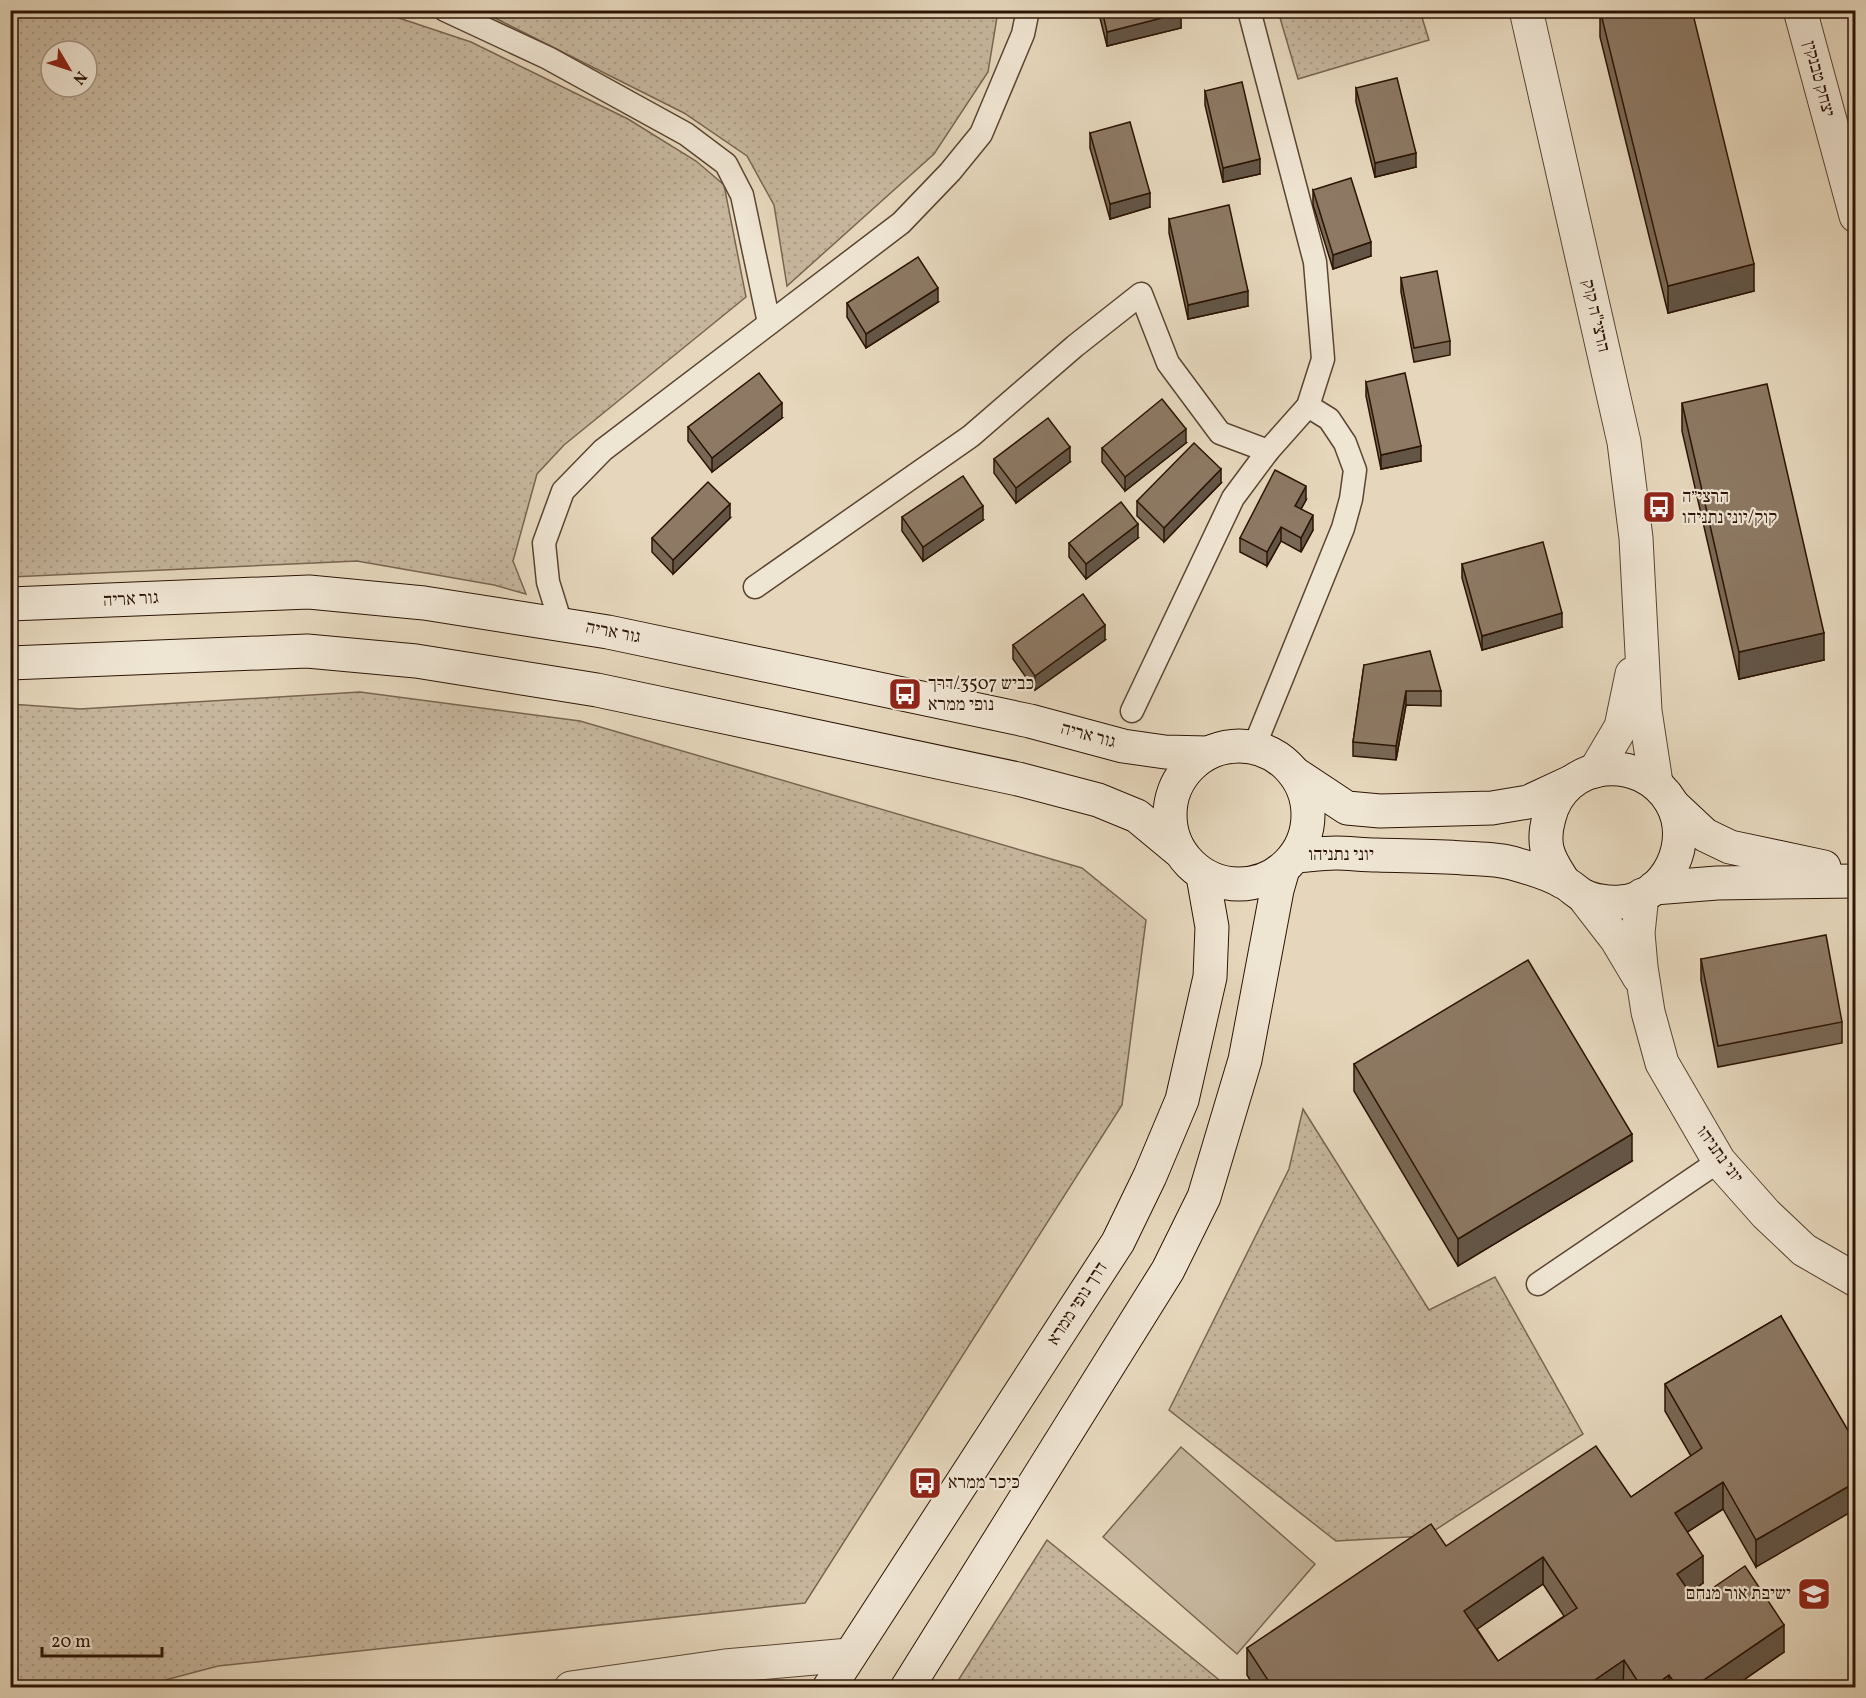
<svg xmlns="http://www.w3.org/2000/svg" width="1866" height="1698" font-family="Vollkorn,'Frank Ruhl Libre',serif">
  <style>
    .grass { fill: url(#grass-dots); stroke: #796550; stroke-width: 1.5; fill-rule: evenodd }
    .garden { fill: #c6b69d; stroke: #796550; stroke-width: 1.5 }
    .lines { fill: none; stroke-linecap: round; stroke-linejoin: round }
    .lane-casing { stroke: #5a4532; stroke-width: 25 }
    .street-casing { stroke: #5a4532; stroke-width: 35 }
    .secondary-casing { stroke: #2c1404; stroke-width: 35 }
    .lane { stroke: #efe5d3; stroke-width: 22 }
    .street { stroke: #efe5d3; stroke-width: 33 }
    .secondary { stroke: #efe5d3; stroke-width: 33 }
    .wall { fill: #796856; stroke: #2c1404; stroke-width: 1.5; fill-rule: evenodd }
    .shaded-wall { fill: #635546; stroke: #2c1404; stroke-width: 1.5 }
    .building { fill: #8d7964; stroke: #2c1404; stroke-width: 1.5; fill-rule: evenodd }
    .labels { text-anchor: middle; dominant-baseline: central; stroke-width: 4.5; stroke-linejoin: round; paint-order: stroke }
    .street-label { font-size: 18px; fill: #2c1404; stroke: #efe5d3 }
    .poi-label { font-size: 18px; fill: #2c1404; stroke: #efe5d3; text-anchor: start }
  </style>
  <defs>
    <pattern id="grass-dots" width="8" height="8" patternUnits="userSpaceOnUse" patternTransform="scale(1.5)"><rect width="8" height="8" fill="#c6b69d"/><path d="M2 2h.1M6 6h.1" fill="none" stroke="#aa9c86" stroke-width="1.8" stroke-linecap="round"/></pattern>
  </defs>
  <rect width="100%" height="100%" fill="#e6d7bc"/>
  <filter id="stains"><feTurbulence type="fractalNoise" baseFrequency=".00333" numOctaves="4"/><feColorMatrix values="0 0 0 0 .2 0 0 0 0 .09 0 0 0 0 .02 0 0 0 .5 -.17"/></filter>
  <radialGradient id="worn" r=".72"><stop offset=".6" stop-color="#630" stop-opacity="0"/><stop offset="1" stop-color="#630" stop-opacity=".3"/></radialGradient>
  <g class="grass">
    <path d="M10,11h368l93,31 157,77 68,42 28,24 22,112 -182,148 -27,29 -24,87 13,33 -32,-9 -137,-24 -346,16zM51,51h36v36h-36z"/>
    <polygon points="481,11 998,11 988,72 934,154 787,286 774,205 747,156 684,113"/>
    <polygon points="1278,11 1420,11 1429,40 1298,79"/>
    <polygon points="360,692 580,721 1082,868 1146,920 1122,1105 805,1603 218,1666 139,1687 11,1687 11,704 80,709"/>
    <polygon points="1303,1109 1429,1310 1495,1277 1583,1434 1426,1536 1336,1541 1169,1410 1289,1169"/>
    <polygon points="1047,1540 1218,1679 1223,1687 954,1687"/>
  </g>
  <polygon class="garden" points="1181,1447 1315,1564 1237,1654 1103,1537"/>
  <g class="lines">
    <defs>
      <g id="lane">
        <polyline points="445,10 548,58 686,134 726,164 742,195 769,323"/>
        <polyline points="755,587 971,436 1075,346 1141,294 1168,363 1220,433 1268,451"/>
        <polyline points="561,624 548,582 544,543 563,491 603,450 901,223 950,172 981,134 1023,34 1028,10"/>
        <polyline points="1132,711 1233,498 1268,451 1308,406 1323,359 1315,262 1249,10"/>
        <polyline points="1254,747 1343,528 1351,499 1355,470 1345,443 1329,419 1308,406"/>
        <polyline points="1538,1284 1719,1161"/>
      </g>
      <g id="street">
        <polyline points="1526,10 1624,442 1636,538 1645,711 1656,783"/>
        <polyline points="1800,10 1856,216"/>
        <polyline points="1595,771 1621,727 1632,674"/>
        <polyline points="1642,895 1638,933 1641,967 1648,1012 1662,1063 1719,1161 1766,1214 1804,1250 1856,1280"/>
        <polyline points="1583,896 1617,940 1639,977"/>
        <polyline points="571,1688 725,1666 849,1655"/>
      </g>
      <g id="secondary">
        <polyline points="10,604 309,592 424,603 608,632 1030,721 1123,746 1165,752 1207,753"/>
        <polyline points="10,663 307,651 416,661 597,690 1018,779 1098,800 1137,816 1178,850"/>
        <circle cx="1239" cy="815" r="69"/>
        <polyline points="1294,773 1347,808 1380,811 1492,808 1528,802 1571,782"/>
        <polyline points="1673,805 1705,835 1730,847 1824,867"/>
        <path d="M1295,856c14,-1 27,-3 41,-3 13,0 27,2 41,2 29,1 57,1 86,3 16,1 34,1 49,5 14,4 40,12 51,19 7,3 12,9 19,13 11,6 27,8 39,7 47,-4 73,-61 50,-100 -30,-50 -108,-43 -122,16 -3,10 -4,21 -2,31 3,13 10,22 17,33"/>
        <polyline points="1654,888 1717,883 1856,881"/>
        <polyline points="829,1688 1118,1242 1150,1176 1182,1100 1210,977 1212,927 1203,876"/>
        <polyline points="907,1688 1168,1270 1204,1197 1245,1060 1277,890 1283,869"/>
      </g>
    </defs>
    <use href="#lane" class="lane-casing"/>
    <use href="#street" class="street-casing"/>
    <use href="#secondary" class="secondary-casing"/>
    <use href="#lane" class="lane"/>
    <use href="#street" class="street"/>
    <use href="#secondary" class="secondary"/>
  </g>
  <g class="wall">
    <polygon points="1098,10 1180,10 1181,28 1107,46"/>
    <polygon points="1600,10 1754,291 1668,313 1600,37"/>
    <polygon points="1356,88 1416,167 1375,177 1356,102"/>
    <polygon points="1205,91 1260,174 1223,182 1205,105"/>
    <polygon points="1090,133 1150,207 1110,219 1090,148"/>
    <polygon points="1313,190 1371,256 1333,269 1313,205"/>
    <polygon points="1169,219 1248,306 1188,319 1169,233"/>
    <polygon points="1401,278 1450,341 1450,355 1414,362 1401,292"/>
    <polygon points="938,302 866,348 847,317 847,303"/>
    <polygon points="1856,381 1856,402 1854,396 1854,382"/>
    <polygon points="1366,382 1421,461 1381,469 1366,396"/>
    <polygon points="1682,403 1824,660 1739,679 1682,431"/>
    <polygon points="782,418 712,472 688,441 688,427"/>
    <polygon points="1186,443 1125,491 1102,462 1102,448"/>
    <polygon points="994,459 1070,462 1016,503 994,473"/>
    <polygon points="1221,483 1164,542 1137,516 1137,501"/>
    <polygon points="1306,500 1301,509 1313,530 1301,552 1281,541 1267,566 1240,552 1240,538"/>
    <polygon points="902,517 983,520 923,561 902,531"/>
    <polygon points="730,518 673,574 652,552 652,538"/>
    <polygon points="1138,538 1086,579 1069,557 1069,543"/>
    <polygon points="1462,564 1562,627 1482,650 1462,578"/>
    <polygon points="1105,640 1035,690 1013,659 1013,645"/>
    <polygon points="1364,665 1441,691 1441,706 1406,705 1396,760 1353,756 1353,742"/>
    <polygon points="1701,959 1842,1022 1842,1043 1718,1067 1701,980"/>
    <polygon points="1354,1064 1632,1161 1458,1266 1354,1091"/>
    <path d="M1781,1316l-25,251 -33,-58 -36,23 16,51 -14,9 6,8 89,52 -52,36h-477l-8,-13v-27l199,-102 185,-49 60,-41 -26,-45v-27zM1543,1584l21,32 -66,45 -21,-32z"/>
  </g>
  <g class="shaded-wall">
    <polygon points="1181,13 1181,28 1107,46 1107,32"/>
    <polygon points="1416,153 1416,167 1375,177 1375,163"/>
    <polygon points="1260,159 1260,174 1223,182 1223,168"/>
    <polygon points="1150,193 1150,207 1110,219 1110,204"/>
    <polygon points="1371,242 1371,256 1333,269 1333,255"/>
    <polygon points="1754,264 1754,291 1668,313 1668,286"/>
    <polygon points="938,288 938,302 866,348 866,334"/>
    <polygon points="1248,291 1248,306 1188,319 1188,305"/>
    <polygon points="782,403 782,418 712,472 712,458"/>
    <polygon points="1186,429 1186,443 1125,491 1125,477"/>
    <polygon points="1421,446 1421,461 1381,469 1381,455"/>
    <polygon points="1070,447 1070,462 1016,503 1016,488"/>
    <polygon points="1221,469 1221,483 1164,542 1164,528"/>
    <polygon points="1306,486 1306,500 1295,520 1295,506"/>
    <polygon points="730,504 730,518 673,574 673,560"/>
    <polygon points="983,506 983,520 923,561 923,547"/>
    <polygon points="1313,515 1313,530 1301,552 1301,538"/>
    <polygon points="1138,524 1138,538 1086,579 1086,564"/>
    <polygon points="1281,527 1281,541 1267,566 1267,552"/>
    <polygon points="1562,613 1562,627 1482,650 1482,636"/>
    <polygon points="1105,625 1105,640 1035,690 1035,676"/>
    <polygon points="1824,633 1824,660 1739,679 1739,652"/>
    <polygon points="1406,691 1406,705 1396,760 1396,746"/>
    <polygon points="1632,1134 1632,1161 1458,1266 1458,1239"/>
    <polygon points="1723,1482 1723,1509 1675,1540 1675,1513"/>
    <polygon points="1856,1482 1856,1509 1756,1567 1756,1540"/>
    <polygon points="1703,1556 1703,1583 1677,1601 1677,1574"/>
    <polygon points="1543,1557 1543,1584 1464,1638 1464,1611"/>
    <polygon points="1784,1625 1784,1652 1732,1688 1692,1688"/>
    <polygon points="1624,1660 1623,1688 1583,1688"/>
    <polygon points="1669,1675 1669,1688 1651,1688"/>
    <polygon points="1457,1681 1457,1688 1447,1688"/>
  </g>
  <g class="building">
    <polygon points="1102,10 1180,10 1181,13 1107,32"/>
    <polygon points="1600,10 1692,10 1754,264 1668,286"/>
    <polygon points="1397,78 1416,153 1375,163 1356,88"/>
    <polygon points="1242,82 1260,159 1223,168 1205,91"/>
    <polygon points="1130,122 1150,193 1110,204 1090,133"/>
    <polygon points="1351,178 1371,242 1333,255 1313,190"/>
    <polygon points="1229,205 1248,291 1188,305 1169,219"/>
    <polygon points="918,257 938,288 866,334 847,303"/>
    <polygon points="1437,271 1450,341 1414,348 1401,278"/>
    <polygon points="759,373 782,403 712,458 688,427"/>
    <polygon points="1405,373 1421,446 1381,455 1366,382"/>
    <polygon points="1767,384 1824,633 1739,652 1682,403"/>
    <polygon points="1162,399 1186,429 1125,477 1102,448"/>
    <polygon points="1048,418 1070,447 1016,488 994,459"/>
    <polygon points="1194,443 1221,469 1164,528 1137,501"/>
    <polygon points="1275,470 1306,486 1295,506 1313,515 1301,538 1281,527 1267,552 1240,538"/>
    <polygon points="963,476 983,506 923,547 902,517"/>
    <polygon points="708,482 730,504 673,560 652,538"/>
    <polygon points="1121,502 1138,524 1086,564 1069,543"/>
    <polygon points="1543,542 1562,613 1482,636 1462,564"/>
    <polygon points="1083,594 1105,625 1035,676 1013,645"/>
    <polygon points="1430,651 1441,691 1406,691 1396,746 1353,742 1364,665"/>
    <polygon points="1826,935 1842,1022 1718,1046 1701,959"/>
    <polygon points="1528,960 1632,1134 1458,1239 1354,1064"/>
    <path d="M1781,1316l75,128v38l-100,58 -33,-58 -48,31 28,43 -26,18 18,26 50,-34 39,59 -92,63h-14l-9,-13 -18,13h-9l-18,-28 -41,28h-122l-4,-7 -10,7h-174l-26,-40 184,-124 15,22 150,-100 35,51 71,-49 -37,-64zM1543,1557l34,51 -79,53 -34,-50z"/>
  </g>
  <defs>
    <symbol id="bus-square" viewBox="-11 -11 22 22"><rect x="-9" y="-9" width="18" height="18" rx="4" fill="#8f2418" stroke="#efe5d3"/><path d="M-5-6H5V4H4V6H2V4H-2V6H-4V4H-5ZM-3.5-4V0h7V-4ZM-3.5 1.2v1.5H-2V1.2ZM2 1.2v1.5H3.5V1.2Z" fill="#fff"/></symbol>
    <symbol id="school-square" viewBox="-11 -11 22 22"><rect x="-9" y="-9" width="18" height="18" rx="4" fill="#8f2418" stroke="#efe5d3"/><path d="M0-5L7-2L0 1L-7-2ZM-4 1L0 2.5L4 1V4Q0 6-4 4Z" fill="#fff"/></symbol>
  </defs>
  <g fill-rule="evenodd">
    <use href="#bus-square" x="1640" y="488" width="38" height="38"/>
    <use href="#bus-square" x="886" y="675" width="38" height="38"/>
    <use href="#bus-square" x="906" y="1464" width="38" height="38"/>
    <use href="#school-square" x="1795" y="1575" width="38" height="38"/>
  </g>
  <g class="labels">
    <g class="street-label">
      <text transform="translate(1818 79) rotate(75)">יצחק טבנקין</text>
      <text transform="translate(1595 316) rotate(77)">הרצי"ה קוק</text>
      <text transform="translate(131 600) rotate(-3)">גור אריה</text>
      <text transform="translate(613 633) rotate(11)">גור אריה</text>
      <text transform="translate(1088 736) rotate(15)">גור אריה</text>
      <text x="1341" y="855">יוני נתניהו</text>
      <text transform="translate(1719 1155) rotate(54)">יוני נתניהו</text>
      <text transform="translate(1078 1304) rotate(-57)">דרך נופי ממרא</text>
    </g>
    <g class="poi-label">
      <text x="1682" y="497">הרצי״ה<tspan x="1682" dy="21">קוק/יוני נתניהו</tspan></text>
      <text x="928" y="684">כביש 3507/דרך<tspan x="928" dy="21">נופי ממרא</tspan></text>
      <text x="948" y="1483">כיכר ממרא</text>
      <text x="1791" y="1594" text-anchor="end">ישיבת אור מנחם</text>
    </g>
  </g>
  <rect width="1866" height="1698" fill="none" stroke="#e6d7bc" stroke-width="36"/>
  <rect x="12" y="12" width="1842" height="1674" fill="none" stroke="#2c1404" stroke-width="3"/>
  <rect x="18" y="18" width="1830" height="1662" fill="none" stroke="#2c1404" stroke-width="1.5"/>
  <g transform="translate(69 69) rotate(129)"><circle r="28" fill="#efe5d3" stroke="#a19180" stroke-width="1.5"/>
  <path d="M0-4.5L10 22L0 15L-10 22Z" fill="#8f2418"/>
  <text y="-9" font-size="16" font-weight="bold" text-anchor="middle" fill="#2c1404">N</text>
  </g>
  <path d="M42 1647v9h120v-9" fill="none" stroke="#2c1404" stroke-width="3"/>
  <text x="51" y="1647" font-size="18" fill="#2c1404" stroke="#efe5d3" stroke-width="4.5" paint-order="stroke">20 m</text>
  <rect width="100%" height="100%" filter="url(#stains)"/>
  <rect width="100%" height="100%" fill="url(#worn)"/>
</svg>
